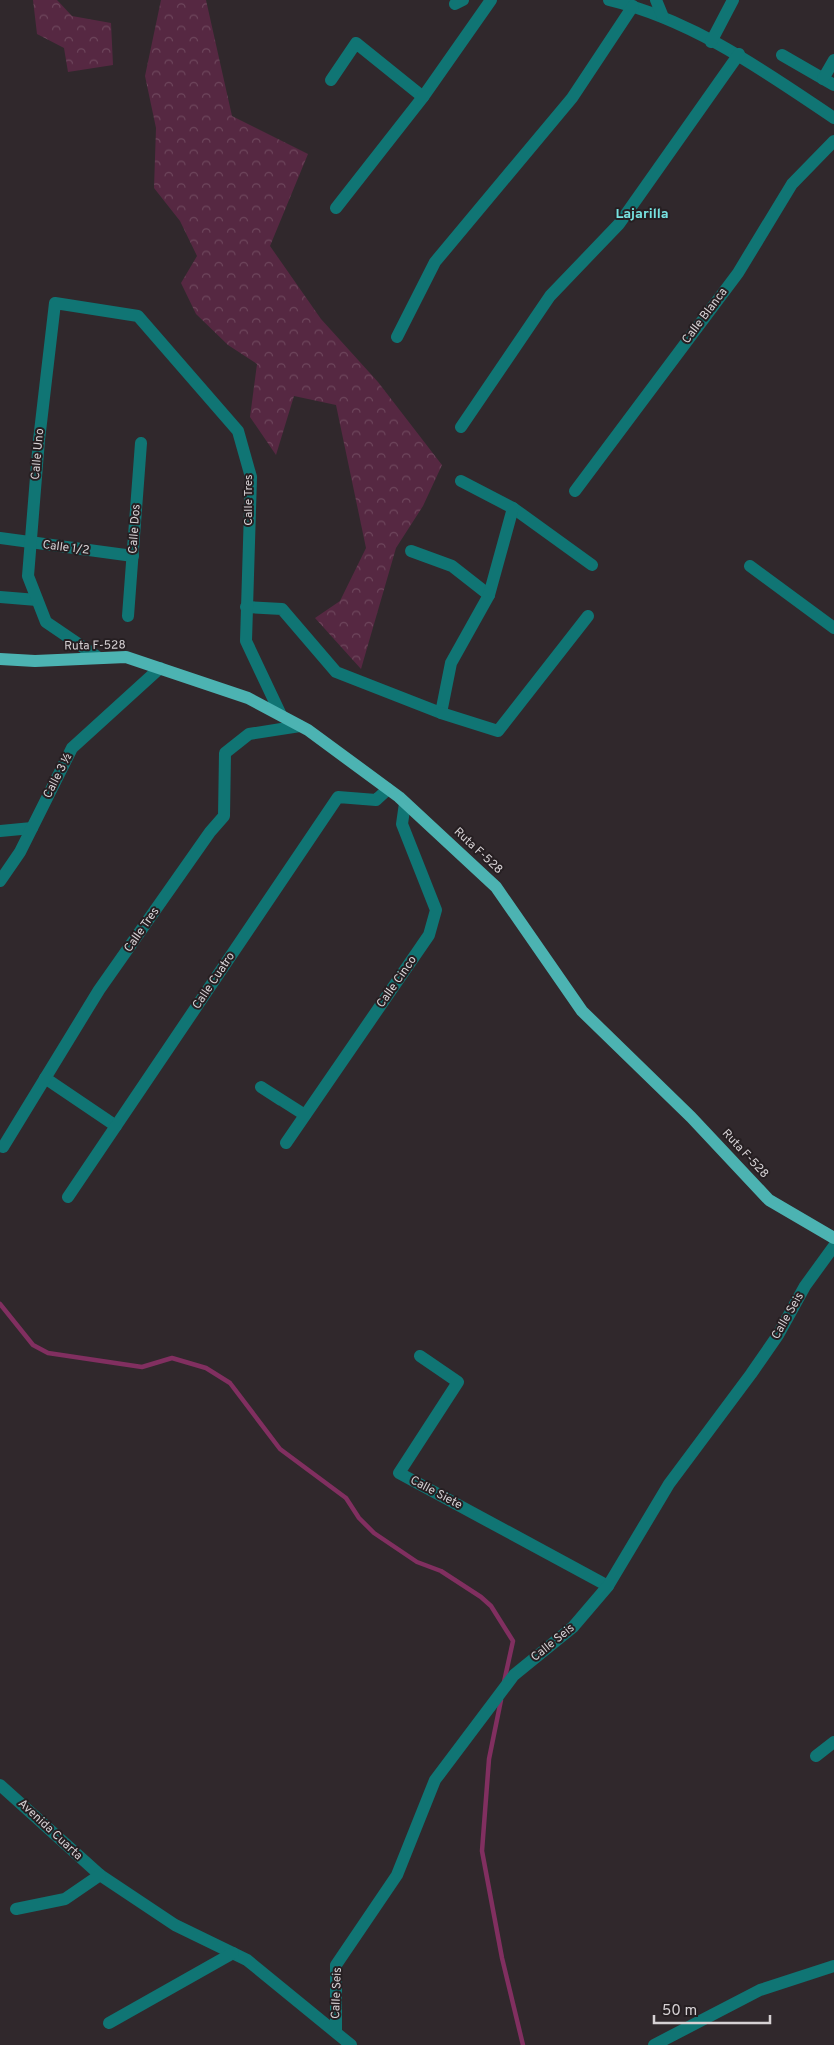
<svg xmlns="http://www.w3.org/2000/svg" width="834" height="2045" font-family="Overpass,sans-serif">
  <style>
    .forest { fill: url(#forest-crowns) }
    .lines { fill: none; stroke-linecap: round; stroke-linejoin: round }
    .stream { stroke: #812f60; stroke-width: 4.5 }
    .minor { stroke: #107574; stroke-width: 12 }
    .major { stroke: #4cb3b2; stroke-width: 12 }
    .labels { text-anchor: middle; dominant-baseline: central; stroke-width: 4; stroke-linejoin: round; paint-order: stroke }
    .street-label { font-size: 12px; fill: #d6d1d4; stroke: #261f22 }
    .neighbourhood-label { font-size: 14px; font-weight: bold; fill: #76e2e0; stroke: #261f22 }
  </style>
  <defs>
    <pattern id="forest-crowns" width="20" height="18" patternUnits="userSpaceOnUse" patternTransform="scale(1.25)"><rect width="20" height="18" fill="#562842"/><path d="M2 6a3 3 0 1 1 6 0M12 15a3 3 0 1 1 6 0" fill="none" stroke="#6e465c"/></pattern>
  </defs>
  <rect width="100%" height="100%" fill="#30282c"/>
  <g class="forest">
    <polygon points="33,0 57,0 72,16 111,23 113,65 68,72 64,48 37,34"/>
    <polygon points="161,0 206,0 232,116 308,154 270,246 321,319 378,382 442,465 423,506 396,548 361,669 315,618 340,601 366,548 336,405 294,396 276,455 250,417 257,364 228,345 196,314 181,283 197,256 180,221 154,188 156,128 145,76"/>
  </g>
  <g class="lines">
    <g class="stream">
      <polyline points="0,1304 33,1345 48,1353 142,1367 172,1358 206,1368 230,1383 280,1449 346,1498 359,1518 374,1533 417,1562 441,1571 481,1597 491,1606 513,1641 504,1682"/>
      <polyline points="501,1700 489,1759 482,1851 502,1958 523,2045"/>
    </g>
    <g class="minor">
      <path d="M609,0c84,20 155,71 225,118"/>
      <polyline points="656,0 663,17"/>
      <polyline points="455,4 463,0"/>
      <polyline points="711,42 733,0"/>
      <polyline points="782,55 834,85"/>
      <polyline points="823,79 834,60"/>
      <polyline points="331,80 356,43 423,97"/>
      <polyline points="336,208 423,97 491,0"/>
      <polyline points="397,337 435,262 572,98 633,6"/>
      <polyline points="461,427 550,296 619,224 739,54"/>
      <polyline points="575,491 738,273 792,184 834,141"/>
      <polyline points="513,508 592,565"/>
      <polyline points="0,538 133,556"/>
      <polyline points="411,551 452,566 489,595"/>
      <polyline points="750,566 834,628"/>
      <polyline points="0,597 37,600"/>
      <polyline points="246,607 282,609 336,672 441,713 451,663 489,595 513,508 461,481"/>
      <polyline points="128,616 141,443"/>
      <polyline points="99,658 46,622 28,576 39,440 55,303 138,316 238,431 251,477 246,641 281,715"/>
      <polyline points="441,713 498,731 588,616"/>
      <polyline points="0,831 32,828"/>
      <polyline points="0,881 20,852 72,748 160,668"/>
      <polyline points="45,1078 116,1126"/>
      <polyline points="281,1100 261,1087 305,1115"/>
      <polyline points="286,1143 429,935 436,910 402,824 405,803"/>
      <polyline points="3,1147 99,990 210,832 224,816 225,753 249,734 300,726"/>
      <polyline points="68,1197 338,797 376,800 388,789"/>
      <polyline points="420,1356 458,1382 399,1473 608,1586"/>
      <polyline points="816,1756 834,1742"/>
      <polyline points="0,1785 100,1875 175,1925 247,1960 351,2045"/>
      <polyline points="16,1909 65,1899 100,1875"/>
      <polyline points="109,2023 233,1953"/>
      <polyline points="336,2031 336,1965 397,1875 435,1780 514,1675 573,1627 608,1586 669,1484 751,1374 778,1335 805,1286 834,1246"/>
      <polyline points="654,2045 760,1990 834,1966"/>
    </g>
    <polyline class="major" points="0,659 35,661 126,657 248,698 308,730 399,797 496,887 582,1011 691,1117 769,1200 834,1238"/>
  </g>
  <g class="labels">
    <g class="street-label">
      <text transform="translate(705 316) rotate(-53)">Calle Blanca</text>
      <text transform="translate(38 454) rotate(-85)">Calle Uno</text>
      <text transform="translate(249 500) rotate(-90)">Calle Tres</text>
      <text transform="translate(135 529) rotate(-86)">Calle Dos</text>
      <text transform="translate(66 548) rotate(7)">Calle 1/2</text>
      <text transform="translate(95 646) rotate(-1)">Ruta F-528</text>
      <text transform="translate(58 776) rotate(-63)">Calle 3 ½</text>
      <text transform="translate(478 851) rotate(43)">Ruta F-528</text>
      <text transform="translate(142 930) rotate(-55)">Calle Tres</text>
      <text transform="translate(214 981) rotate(-56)">Calle Cuatro</text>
      <text transform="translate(397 982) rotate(-55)">Calle Cinco</text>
      <text transform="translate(745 1154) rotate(47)">Ruta F-528</text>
      <text transform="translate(788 1316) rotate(-60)">Calle Seis</text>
      <text transform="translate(436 1493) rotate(28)">Calle Siete</text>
      <text transform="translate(553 1643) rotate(-39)">Calle Seis</text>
      <text transform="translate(50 1830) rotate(43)">Avenida Cuarta</text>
      <text transform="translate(337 1993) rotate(-88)">Calle Seis</text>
    </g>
    <g class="neighbourhood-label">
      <text x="642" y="214">Lajarilla</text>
    </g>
  </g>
  <path d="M654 2015v8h116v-8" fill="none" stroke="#d6d1d4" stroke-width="2.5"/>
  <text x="662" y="2015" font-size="15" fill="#d6d1d4" stroke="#261f22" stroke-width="4" paint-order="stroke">50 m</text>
</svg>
